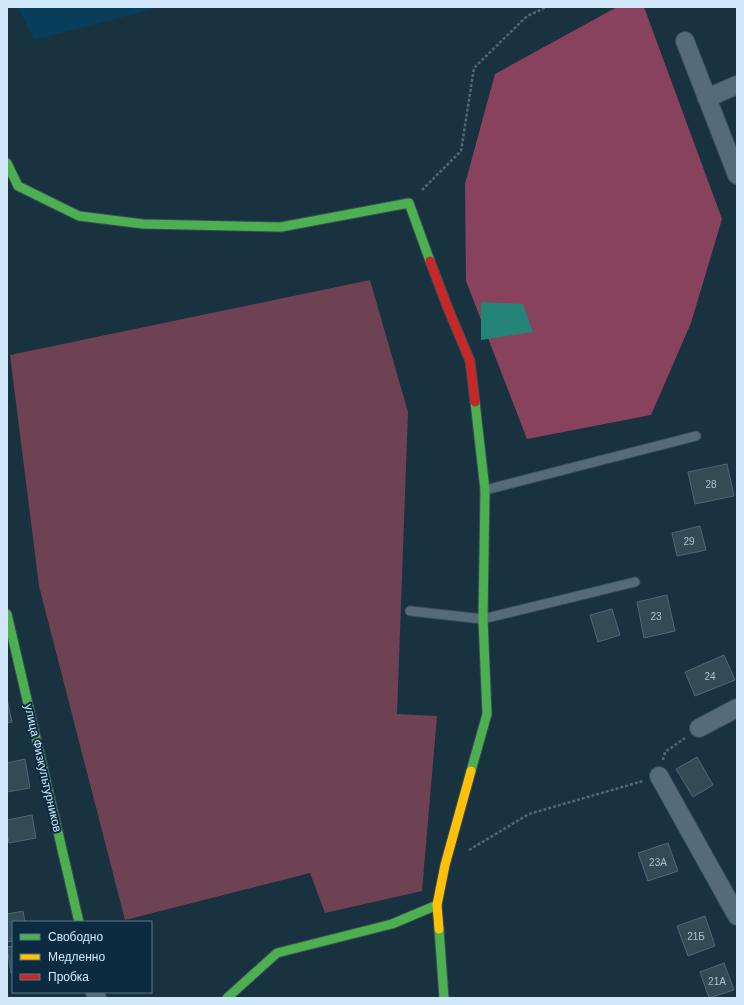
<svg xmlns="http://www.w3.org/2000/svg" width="744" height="1005" font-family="Helvetica,sans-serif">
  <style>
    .built { fill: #083d5b }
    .green { fill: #6f4253 }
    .forest { fill: #88425d }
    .water { fill: #258478 }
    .building { fill: #334b55; stroke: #4d6874 }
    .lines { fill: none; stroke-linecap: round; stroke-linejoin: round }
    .lane-casing { stroke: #3a4c57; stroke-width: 11 }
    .street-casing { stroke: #3a4c57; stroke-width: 20 }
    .fast-casing { stroke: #3a4c57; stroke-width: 11 }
    .slow-casing { stroke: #3a4c57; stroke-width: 11 }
    .jam-casing { stroke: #3a4c57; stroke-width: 11 }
    .path { stroke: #546773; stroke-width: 2.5; stroke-dasharray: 3 2; stroke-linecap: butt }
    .lane { stroke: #566b79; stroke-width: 9 }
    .street { stroke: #566b79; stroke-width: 18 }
    .fast { stroke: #4caf50; stroke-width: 9 }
    .slow { stroke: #ffc107; stroke-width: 9 }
    .jam { stroke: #c62828; stroke-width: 9 }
    .labels { text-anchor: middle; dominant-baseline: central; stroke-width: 4; stroke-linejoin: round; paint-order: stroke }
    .number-label { font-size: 10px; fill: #aac1d1 }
    .street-label { font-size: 12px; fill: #d1e8fa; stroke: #0c2b40 }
  </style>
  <rect width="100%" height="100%" fill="#183240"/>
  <polygon class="built" points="18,7 161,7 34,40"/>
  <polygon class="green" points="370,280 408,412 397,714 437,716 422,891 325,913 310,873 125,920 39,586 10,355"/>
  <polygon class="forest" points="617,7 644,7 722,219 691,323 651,415 527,439 466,281 465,184 495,74"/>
  <polygon class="water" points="481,302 523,304 533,332 481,340"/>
  <g class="building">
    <polygon points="727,464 734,496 695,504 688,472"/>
    <polygon points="700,526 706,550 677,556 672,533"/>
    <polygon points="667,595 675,631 644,638 637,602"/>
    <polygon points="612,609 620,635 598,642 590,615"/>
    <polygon points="724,655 735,680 695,696 685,672"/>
    <polygon points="7,699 12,722 7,723"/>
    <polygon points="697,757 713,785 693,797 676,769"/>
    <polygon points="25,759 30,788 7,792 7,763"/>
    <polygon points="32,815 36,838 9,843 7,834 7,820"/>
    <polygon points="668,843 678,871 648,881 638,853"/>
    <polygon points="23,911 25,922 13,922 13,941 7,942 7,914"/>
    <polygon points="705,916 715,946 688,956 677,926"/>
    <polygon points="13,946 13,973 11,973 7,947"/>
    <polygon points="724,963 734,990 709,998 700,972"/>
  </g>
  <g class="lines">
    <defs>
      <g id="lane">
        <polyline points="485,490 696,436"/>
        <polyline points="410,611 483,619 635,582"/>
      </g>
      <g id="street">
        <polyline points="685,41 737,175"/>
        <polyline points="707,98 737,85"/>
        <polyline points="699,728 737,708"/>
        <polyline points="659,776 737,916"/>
        <polyline points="95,992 97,998"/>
      </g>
      <g id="fast">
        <polyline points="7,163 18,186 79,216 143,224 281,227 409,203 430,261"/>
        <polyline points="7,614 79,922"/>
        <polyline points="471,771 487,714 483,619 485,490 475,402"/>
        <polyline points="439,929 444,998"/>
        <polyline points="227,998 277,953 392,924 437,905"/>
      </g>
      <polyline id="slow" points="439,929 437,905 445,865 471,771"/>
      <polyline id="jam" points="430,261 447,306 470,361 475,402"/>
    </defs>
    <use href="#lane" class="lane-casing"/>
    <use href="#street" class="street-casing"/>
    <use href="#fast" class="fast-casing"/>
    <use href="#slow" class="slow-casing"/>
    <use href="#jam" class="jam-casing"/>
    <g class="path">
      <polyline points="422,190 461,151 474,68 527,16 547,7"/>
      <polyline points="663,760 665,752 685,738"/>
      <polyline points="469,850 529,814 643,781"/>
    </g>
    <use href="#lane" class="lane"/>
    <use href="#street" class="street"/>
    <use href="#fast" class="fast"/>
    <use href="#slow" class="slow"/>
    <use href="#jam" class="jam"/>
  </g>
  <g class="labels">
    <g class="number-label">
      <text x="711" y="484">28</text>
      <text x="689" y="541">29</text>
      <text x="656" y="616">23</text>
      <text x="710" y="676">24</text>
      <text x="658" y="862">23А</text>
      <text x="696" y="936">21Б</text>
      <text x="717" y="981">21А</text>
    </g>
    <g class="street-label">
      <text transform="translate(43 768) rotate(77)">улица Физкультурников</text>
    </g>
  </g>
  <rect width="744" height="1005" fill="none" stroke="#d1e8fa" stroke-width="16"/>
  <rect x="12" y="921" width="140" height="72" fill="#0c2b40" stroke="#5b778a"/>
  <rect x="20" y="934" width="20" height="6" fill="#4caf50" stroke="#5b778a"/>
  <text x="48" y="941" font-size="12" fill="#d1e8fa">Свободно</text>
  <rect x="20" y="954" width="20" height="6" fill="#ffc107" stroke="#5b778a"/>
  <text x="48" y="961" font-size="12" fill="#d1e8fa">Медленно</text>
  <rect x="20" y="974" width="20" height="6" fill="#c62828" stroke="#5b778a"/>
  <text x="48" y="981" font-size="12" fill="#d1e8fa">Пробка</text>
</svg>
